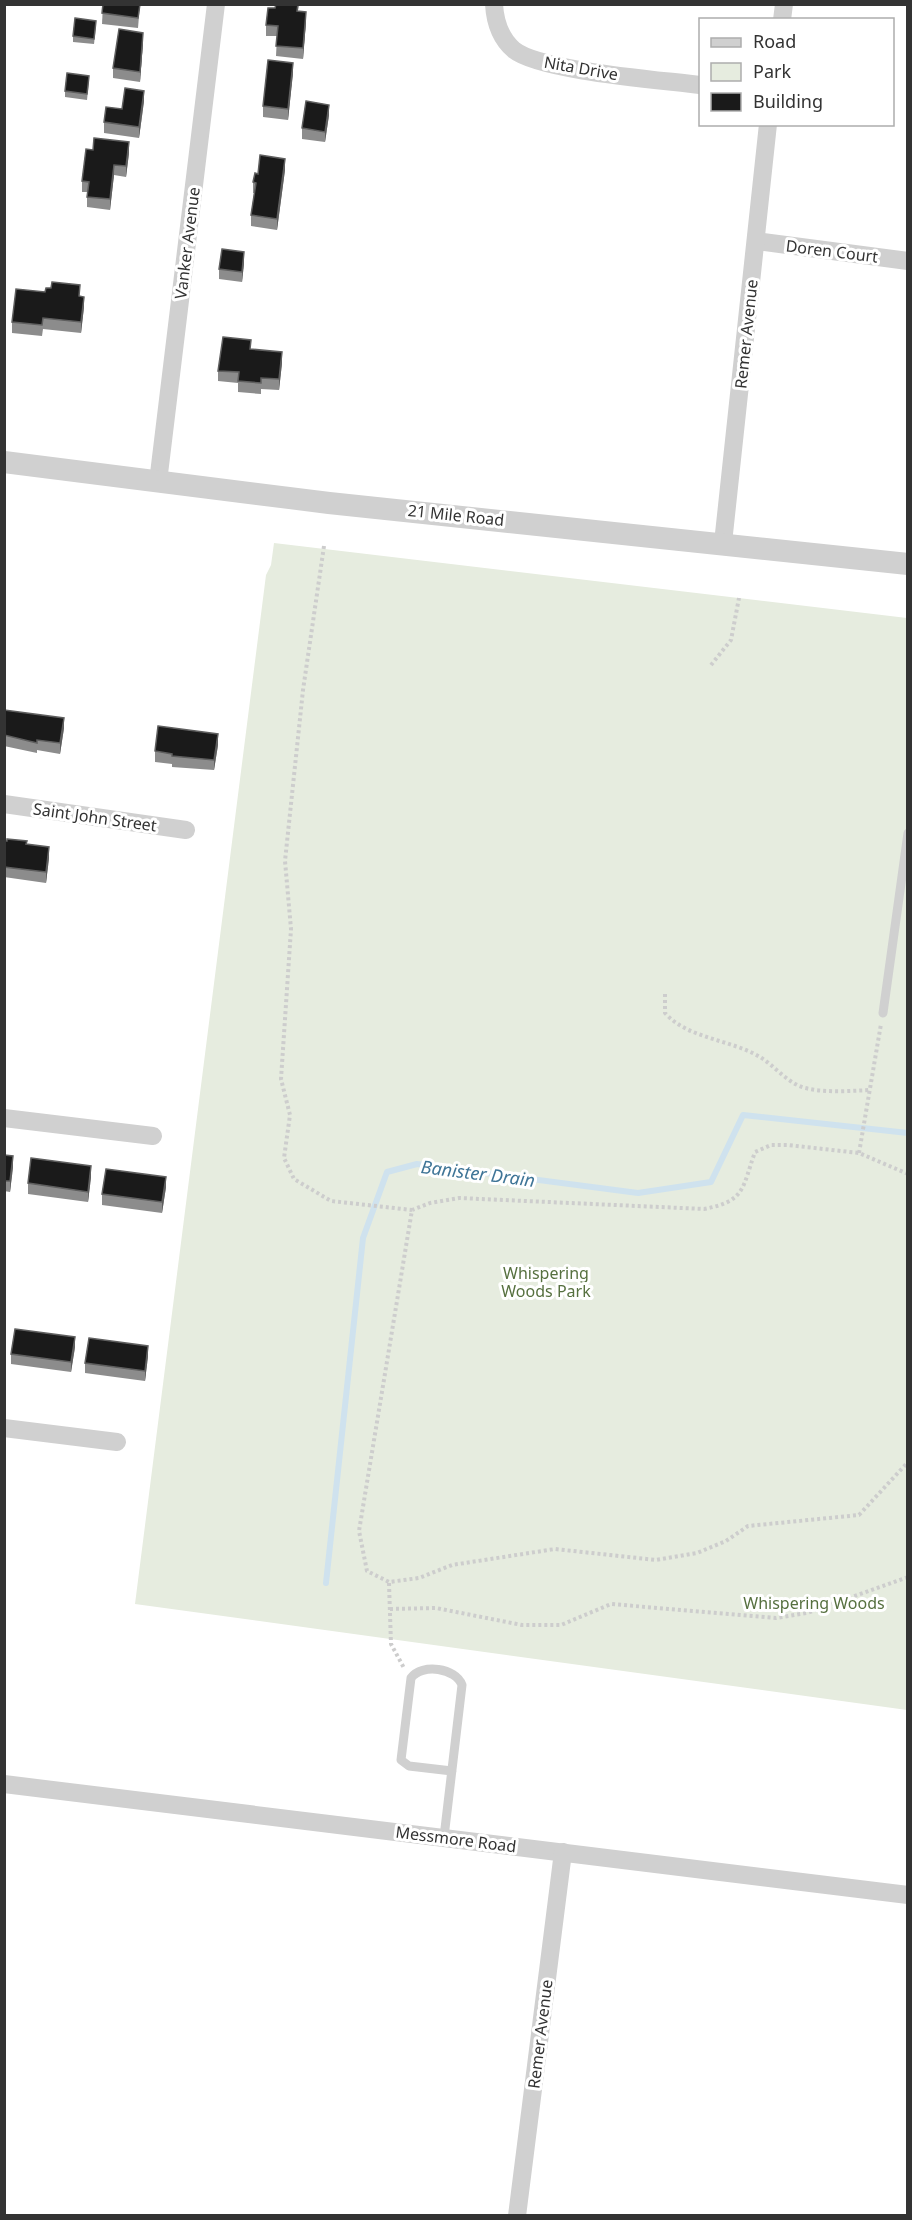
<svg xmlns="http://www.w3.org/2000/svg" width="912" height="2220" font-family="'Noto Sans',sans-serif">
  <style>
    .green { fill: #e6ecdf }
    .lines { fill: none; stroke-linecap: round; stroke-linejoin: round }
    .stream { stroke: #cfe2ee; stroke-width: 6 }
    .path { stroke: #cdcdcd; stroke-width: 4; stroke-dasharray: 3 3; stroke-linecap: butt }
    .service { stroke: #d0d0d0; stroke-width: 9 }
    .minor { stroke: #d0d0d0; stroke-width: 18 }
    .tertiary { stroke: #d0d0d0; stroke-width: 22 }
    .wall { fill: #8c8c8c }
    .shaded-wall { fill: #5f5f5f }
    .building { fill: #1a1a1a; stroke: #5f5f5f; stroke-width: 1.5 }
    .labels { text-anchor: middle; dominant-baseline: central; stroke-width: 6; stroke-linejoin: round; paint-order: stroke }
    .street-label { font-size: 16px; fill: #333; stroke: #fff }
    .park-label { font-size: 16px; fill: #56703f; stroke: #fff }
    .water-label { font-size: 18px; font-style: italic; fill: #3f7597; stroke: #fff }
  </style>
  <rect width="100%" height="100%" fill="#fff"/>
  <polygon class="green" points="274,543 907,618 907,1710 135,1604 266,575 271,565"/>
  <g class="lines">
    <polyline class="stream" points="326,1583 363,1238 387,1172 417,1164 638,1193 711,1182 743,1115 908,1133"/>
    <g class="path">
      <polyline points="324,546 303,690 285,861 291,929 281,1079 290,1115 284,1158 294,1179 331,1201 412,1210"/>
      <polyline points="711,665 731,640 739,598"/>
      <path d="M665,994v19c23,26 65,26 95,44 15,9 27,26 45,31 21,5 44,3 65,2"/>
      <polyline points="859,1153 881,1024"/>
      <path d="M908,1174l-49,-21 -71,-8h-17l-16,7c-13,36 -9,49 -51,57l-245,-11 -29,5 -18,7 -53,321 8,40 22,11 30,-4 33,-13 103,-16 101,11 41,-7 29,-12 22,-15 111,-11 49,-53"/>
      <polyline points="389,1583 391,1644 404,1668"/>
      <polyline points="390,1609 436,1608 522,1625 561,1625 611,1604 776,1618 807,1613 908,1577"/>
    </g>
    <g class="service">
      <polyline points="883,1013 908,833"/>
      <path d="M444,1837l18,-152c-6,-17 -40,-22 -51,-7l-10,82 8,6 43,5"/>
    </g>
    <g class="minor">
      <path d="M494,4c1,18 6,34 20,46 26,21 148,30 186,35"/>
      <polyline points="782,20 784,4"/>
      <polyline points="756,241 908,261"/>
      <polyline points="158,482 216,4"/>
      <polyline points="723,543 768,124"/>
      <polyline points="4,804 186,830"/>
      <polyline points="4,1118 153,1136"/>
      <polyline points="4,1428 117,1442"/>
      <polyline points="4,1784 908,1895"/>
      <polyline points="517,2216 563,1852"/>
    </g>
    <polyline class="tertiary" points="4,462 329,503 908,564"/>
  </g>
  <g class="wall">
    <polygon points="103,4 140,4 138,28 102,24"/>
    <polygon points="276,4 299,4 298,11 306,22 303,59 276,56 277,36 266,36 266,25 275,8"/>
    <polygon points="96,26 94,44 73,42 73,36"/>
    <polygon points="143,43 140,82 113,78 113,68"/>
    <polygon points="293,73 288,120 263,117 263,106"/>
    <polygon points="89,81 87,100 65,97 65,91"/>
    <polygon points="144,101 139,138 104,133 104,122 122,109"/>
    <polygon points="329,115 325,142 302,139 302,128"/>
    <polygon points="129,153 126,177 114,175 110,210 87,207 87,192 82,192 82,181"/>
    <polygon points="285,170 277,230 251,226 251,215 254,193 253,193 253,182 258,174"/>
    <polygon points="244,263 242,282 219,279 219,269"/>
    <polygon points="80,296 84,307 81,333 43,329 42,336 12,333 12,322"/>
    <polygon points="251,349 282,363 279,390 261,389 261,394 238,392 238,383 218,381 218,371"/>
    <polygon points="4,710 64,728 60,754 37,750 37,753 4,746"/>
    <polygon points="218,745 214,770 172,767 172,764 155,762 155,751"/>
    <polygon points="4,841 27,844 49,858 46,883 4,877"/>
    <polygon points="4,1155 13,1167 10,1192 4,1191"/>
    <polygon points="91,1177 88,1202 28,1194 28,1183"/>
    <polygon points="166,1187 162,1213 102,1205 102,1194"/>
    <polygon points="75,1347 71,1372 11,1364 11,1354"/>
    <polygon points="148,1356 145,1381 85,1373 85,1363"/>
  </g>
  <g class="shaded-wall">
    <polygon points="306,12 306,22 303,59 303,48"/>
    <polygon points="143,33 143,43 140,82 140,72"/>
    <polygon points="293,63 293,73 288,120 288,109"/>
    <polygon points="144,91 144,101 139,138 139,127"/>
    <polygon points="329,105 329,115 325,142 325,132"/>
    <polygon points="129,142 129,153 126,177 126,166"/>
    <polygon points="285,159 285,170 277,230 277,219"/>
    <polygon points="114,165 114,175 110,210 110,199"/>
    <polygon points="244,252 244,263 242,282 242,272"/>
    <polygon points="84,297 84,307 81,333 81,322"/>
    <polygon points="282,352 282,363 279,390 279,379"/>
    <polygon points="64,718 64,728 60,754 60,743"/>
    <polygon points="218,734 218,745 214,770 214,760"/>
    <polygon points="49,847 49,858 46,883 46,872"/>
    <polygon points="13,1156 13,1167 10,1192 10,1181"/>
    <polygon points="91,1166 91,1177 88,1202 88,1192"/>
    <polygon points="166,1177 166,1187 162,1213 162,1202"/>
    <polygon points="75,1337 75,1347 71,1372 71,1362"/>
    <polygon points="148,1346 148,1356 145,1381 145,1371"/>
  </g>
  <g class="building">
    <polygon points="103,4 140,4 138,18 102,13"/>
    <polygon points="276,4 298,4 297,11 306,12 303,48 276,46 278,26 266,25 268,8 275,8"/>
    <polygon points="75,18 96,21 94,39 73,36"/>
    <polygon points="119,29 143,33 140,72 113,68"/>
    <polygon points="268,60 293,63 288,109 263,106"/>
    <polygon points="67,73 89,76 87,94 65,91"/>
    <polygon points="125,88 144,91 139,127 104,122 106,107 122,109"/>
    <polygon points="306,101 329,105 325,132 302,128"/>
    <polygon points="94,138 129,142 126,166 114,165 110,199 87,197 89,182 82,181 86,149 93,150"/>
    <polygon points="260,155 285,159 277,219 251,215 256,183 253,182 255,173 258,174"/>
    <polygon points="222,249 244,252 242,272 219,269"/>
    <polygon points="52,282 80,285 79,296 84,297 81,322 43,318 42,325 12,322 16,289 45,292 46,288 51,288"/>
    <polygon points="223,337 251,340 250,349 282,352 279,379 261,378 261,383 238,381 239,372 218,371"/>
    <polygon points="4,710 64,718 60,743 37,740 37,743 4,735"/>
    <polygon points="158,726 218,734 214,760 172,756 172,754 155,751"/>
    <polygon points="7,839 27,841 26,844 49,847 46,872 4,867 4,841 7,841"/>
    <polygon points="4,1155 13,1156 10,1181 4,1181"/>
    <polygon points="31,1158 91,1166 88,1192 28,1183"/>
    <polygon points="106,1169 166,1177 162,1202 102,1194"/>
    <polygon points="15,1329 75,1337 71,1362 11,1354"/>
    <polygon points="89,1338 148,1346 145,1371 85,1363"/>
  </g>
  <g class="labels">
    <g class="street-label">
      <text transform="translate(581 68) rotate(10)">Nita Drive</text>
      <text transform="translate(187 243) rotate(-83)">Vanker Avenue</text>
      <text transform="translate(832 251) rotate(7)">Doren Court</text>
      <text transform="translate(746 334) rotate(-84)">Remer Avenue</text>
      <text transform="translate(456 515) rotate(6)">21 Mile Road</text>
      <text transform="translate(95 817) rotate(8)">Saint John Street</text>
      <text transform="translate(456 1839) rotate(7)">Messmore Road</text>
      <text transform="translate(540 2034) rotate(-83)">Remer Avenue</text>
    </g>
    <g class="park-label">
      <text x="546" y="1273">Whispering<tspan x="546" dy="18">Woods Park</tspan></text>
      <text x="814" y="1603">Whispering Woods</text>
    </g>
    <g class="water-label">
      <text transform="translate(478 1173) rotate(7)">Banister Drain</text>
    </g>
  </g>
  <rect width="912" height="2220" fill="none" stroke="#333333" stroke-width="12"/>
  <rect x="699" y="18" width="195" height="108" fill="#ffffff" stroke="#adadad" stroke-width="1.5"/>
  <rect x="711" y="38" width="30" height="9" fill="#d0d0d0" stroke="#adadad" stroke-width="1.5"/>
  <text x="753" y="48" font-size="18" fill="#333333">Road</text>
  <rect x="711" y="63" width="30" height="18" fill="#e6ecdf" stroke="#adadad" stroke-width="1.5"/>
  <text x="753" y="78" font-size="18" fill="#333333">Park</text>
  <rect x="711" y="93" width="30" height="18" fill="#1a1a1a" stroke="#adadad" stroke-width="1.5"/>
  <text x="753" y="108" font-size="18" fill="#333333">Building</text>
</svg>
